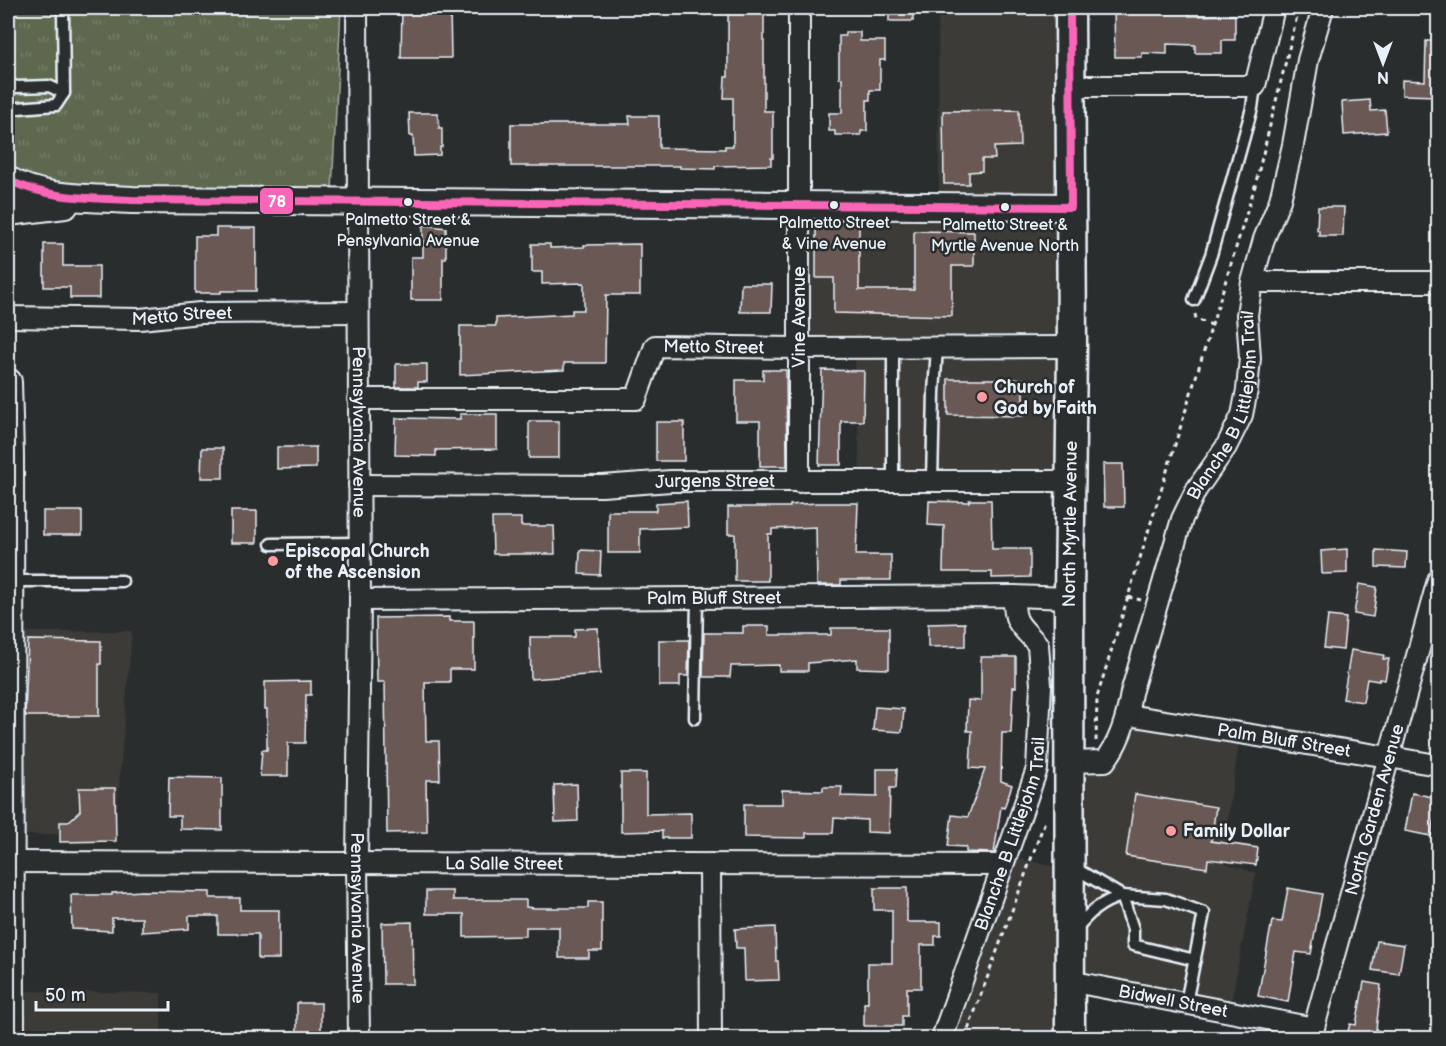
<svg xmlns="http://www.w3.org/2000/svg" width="1446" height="1046" font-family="'Balsamiq Sans',sans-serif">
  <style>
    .built { fill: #3d3a39 }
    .park { fill: url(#park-tufts); stroke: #a2aca4; stroke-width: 1.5 }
    .building { fill: #6a5854; stroke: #e8f1f8; stroke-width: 1.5 }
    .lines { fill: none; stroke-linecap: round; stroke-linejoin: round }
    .service-casing { stroke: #e8f1f8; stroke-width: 15 }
    .minor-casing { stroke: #e8f1f8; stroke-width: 24 }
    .tertiary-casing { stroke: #e8f1f8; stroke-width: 30 }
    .secondary-casing { stroke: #e8f1f8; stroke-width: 33 }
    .path { stroke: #e8f1f8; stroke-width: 3; stroke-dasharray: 4.5 4.5; stroke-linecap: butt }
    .service { stroke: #2a2d2e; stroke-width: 10 }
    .minor { stroke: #2a2d2e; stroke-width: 20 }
    .tertiary { stroke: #2a2d2e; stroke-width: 26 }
    .secondary { stroke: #2a2d2e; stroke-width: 28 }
    .bus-1-casing { stroke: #2a2d2e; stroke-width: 12 }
    .bus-1 { stroke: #fa66b7; stroke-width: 8 }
    .bus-dot { fill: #e8f1f8; stroke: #2a2d2e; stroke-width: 2 }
    .poi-dot { fill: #ff9aa2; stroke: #2a2d2e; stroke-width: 2 }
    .labels { text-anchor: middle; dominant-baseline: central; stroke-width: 5; stroke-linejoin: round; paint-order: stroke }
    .bus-label { font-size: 16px; fill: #e8f1f8; stroke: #2a2d2e }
    .street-label { font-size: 18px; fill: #e8f1f8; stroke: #2a2d2e }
    .poi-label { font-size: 18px; font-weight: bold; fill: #e8f1f8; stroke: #2a2d2e; text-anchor: start }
    .line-badge { stroke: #2a2d2e; stroke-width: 2 }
    .badge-label { font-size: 16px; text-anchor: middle; font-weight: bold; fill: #fff }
  </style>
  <defs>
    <pattern id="park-tufts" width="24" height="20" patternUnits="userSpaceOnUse" patternTransform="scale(1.5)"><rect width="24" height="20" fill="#5d684f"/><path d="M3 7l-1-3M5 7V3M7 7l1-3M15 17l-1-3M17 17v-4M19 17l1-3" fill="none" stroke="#747e69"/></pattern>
  </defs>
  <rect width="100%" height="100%" fill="#2a2d2e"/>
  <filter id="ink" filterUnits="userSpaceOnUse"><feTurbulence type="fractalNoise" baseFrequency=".0167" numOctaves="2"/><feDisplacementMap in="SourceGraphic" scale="12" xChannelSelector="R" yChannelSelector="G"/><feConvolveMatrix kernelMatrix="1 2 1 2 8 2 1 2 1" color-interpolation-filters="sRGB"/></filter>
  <g filter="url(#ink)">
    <g class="built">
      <polygon points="938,8 1061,8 1062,196 939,195"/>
      <polygon points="808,214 1062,217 1063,337 808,338"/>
      <polygon points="1063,357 1062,471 860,472 855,360 808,358"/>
      <polygon points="132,631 115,833 24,835 22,852 19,632"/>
      <polygon points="1133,726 1239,744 1221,862 1256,873 1231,1002 1079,972 1079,773 1096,773 1106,771 1111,768 1122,754"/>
      <polygon points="1015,858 1060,868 1061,1038 951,1038 1008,876 1011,875 1011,868"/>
      <polygon points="23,991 161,993 161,1038 23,1038"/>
    </g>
    <polygon class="park" points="9,8 341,8 332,191 132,189 48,183 15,173 13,167 9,164 8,160"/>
    <g class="building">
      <polygon points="402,8 450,8 451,58 401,58"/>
      <polygon points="728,8 764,8 764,111 773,111 773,158 771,158 771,165 715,166 715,169 680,168 680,166 511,166 511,124 630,124 629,116 659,116 659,148 725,149 725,146 733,146 733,98 724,98 725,77 728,77"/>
      <rect x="889" y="8" width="24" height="13"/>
      <polygon points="1114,8 1189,10 1189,16 1235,15 1235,40 1222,40 1222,53 1195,53 1195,45 1167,44 1167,54 1142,53 1142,57 1115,57"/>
      <polygon points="845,32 860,32 860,41 885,41 885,60 880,60 880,90 870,90 870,100 867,100 867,131 861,131 861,135 835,135 835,131 829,131 829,113 842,113 842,78 839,78 839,36 845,36"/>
      <polygon points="1426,41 1438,41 1438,96 1402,95 1402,80 1425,81"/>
      <polygon points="1370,100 1371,111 1385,110 1387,132 1344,135 1342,102"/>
      <polygon points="1019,110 1020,146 994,147 995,159 982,159 982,171 969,172 969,184 944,184 943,111"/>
      <polygon points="409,113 438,113 439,128 442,128 442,147 440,147 440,155 414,156 413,136 410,136"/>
      <polygon points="1318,207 1344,207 1343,236 1319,236 1319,230 1317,230"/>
      <polygon points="816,220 859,221 859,290 914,290 914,231 974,232 974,266 952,266 952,316 834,313 834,278 816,278"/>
      <polygon points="423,225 446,228 446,258 443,258 443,300 411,300 411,257 423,257"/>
      <polygon points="216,228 256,228 256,291 221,291 221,293 195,293 195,236 216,236"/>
      <polygon points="44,244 63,244 63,266 99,266 99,298 70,298 70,287 44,287"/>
      <polygon points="532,244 550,244 550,248 584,247 584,245 640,244 640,295 606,295 605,363 564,363 564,370 460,375 460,326 496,326 496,318 572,314 572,310 584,310 584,283 542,284 542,272 532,272"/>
      <polygon points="741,284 772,284 771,312 740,312"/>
      <polygon points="396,364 427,364 427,382 418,382 418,387 396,387"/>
      <polygon points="763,370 786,370 787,466 760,466 760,421 736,421 736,380 763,380"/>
      <polygon points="822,370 864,371 863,421 841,421 841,465 819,465"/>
      <polygon points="948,379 1023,379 1023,416 948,415"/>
      <polygon points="460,414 497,414 497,449 436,450 436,456 395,455 396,418 460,419"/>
      <rect x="529" y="421" width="30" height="37"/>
      <rect x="656" y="422" width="28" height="39"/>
      <polygon points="277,447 316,447 316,468 277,469"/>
      <polygon points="202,448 223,448 223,478 201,478"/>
      <polygon points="1103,464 1123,464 1124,507 1104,507"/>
      <polygon points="969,500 991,500 992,549 1030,549 1030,577 992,578 992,572 943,572 944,526 928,525 929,501 969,502"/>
      <polygon points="687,501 688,527 640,529 640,553 608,553 608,511 656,511 656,503"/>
      <polygon points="816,503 858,503 856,555 891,555 891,580 841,580 841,585 817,585 816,527 772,529 772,534 768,534 768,581 735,581 735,534 728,534 728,507 790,507 790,505"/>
      <rect x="43" y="511" width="39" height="24"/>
      <rect x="231" y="511" width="26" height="32"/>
      <polygon points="492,518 521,518 521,526 554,526 555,554 493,554"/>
      <polygon points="1347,549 1347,573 1322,574 1321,551"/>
      <polygon points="580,550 601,551 600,575 579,574"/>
      <polygon points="1376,550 1407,552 1406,568 1376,567"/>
      <polygon points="1359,584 1377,587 1373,617 1354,614"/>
      <polygon points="1328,616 1346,618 1343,650 1324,648"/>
      <polygon points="449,617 449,621 474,621 474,669 450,669 450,682 425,682 426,741 439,741 440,780 426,780 427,832 387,833 385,682 377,682 376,618"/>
      <polygon points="965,623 965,646 928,647 928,624"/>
      <polygon points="743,626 769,626 769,635 831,635 831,628 889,628 889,669 857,668 857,659 808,663 808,671 779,671 779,665 731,666 730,677 703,677 704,633 743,633"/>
      <polygon points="598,628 600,674 531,679 530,637 575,637 575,629"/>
      <polygon points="28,640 101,641 101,664 99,664 99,716 25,716"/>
      <polygon points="659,640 689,640 688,676 680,676 680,686 659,686"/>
      <polygon points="1351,650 1384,655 1383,659 1389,659 1385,680 1379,679 1379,681 1367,679 1363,702 1343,699"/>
      <polygon points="981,657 1016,657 1016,687 1013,687 1011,733 1002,733 1001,781 1012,785 1004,808 1001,807 994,853 966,852 966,847 948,846 952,815 968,817 985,769 970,768 972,731 967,731 968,700 981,701"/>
      <polygon points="311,681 311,695 306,695 305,743 288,743 288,776 260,776 262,750 267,750 267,709 265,709 265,682"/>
      <polygon points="875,707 904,709 902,732 873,730"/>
      <polygon points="877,769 897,769 896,788 890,788 889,833 867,832 867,820 834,818 833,833 806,833 806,838 744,837 744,804 782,804 782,790 823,791 823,787 842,787 841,796 877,797"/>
      <polygon points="621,773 646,773 646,814 691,813 691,838 662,838 662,831 621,832"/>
      <polygon points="169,777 222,778 222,830 180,829 180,816 168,816"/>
      <polygon points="577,784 578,821 555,822 554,785"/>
      <polygon points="79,788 115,788 116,841 60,842 60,822 68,822 80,811"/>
      <polygon points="1412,793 1438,798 1431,836 1405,831"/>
      <polygon points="1135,794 1216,807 1211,841 1258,848 1256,865 1208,859 1207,868 1126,856"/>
      <polygon points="874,888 907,888 907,922 941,922 941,936 935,936 935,945 921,945 921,988 907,988 907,1016 902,1016 902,1026 864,1026 864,1003 868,1003 868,963 892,963 892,910 874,910"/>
      <polygon points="1288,888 1322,894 1311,954 1296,952 1288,1002 1258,996 1272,921 1282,922"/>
      <polygon points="142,891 210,892 210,898 240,898 240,910 279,910 279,959 258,959 258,934 218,934 218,916 189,916 189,929 142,932 142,918 112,918 112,931 72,929 71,895 112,895 112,893"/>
      <polygon points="426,891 453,891 453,900 526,900 526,907 535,908 588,908 588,902 602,902 602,951 589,951 589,958 559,958 559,927 526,927 526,936 464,937 464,914 426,914"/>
      <polygon points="412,922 413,984 383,984 382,923"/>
      <polygon points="775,927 776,961 778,961 779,980 745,981 744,948 736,948 735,929"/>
      <polygon points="1377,941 1404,945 1399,974 1372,970"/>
      <polygon points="1364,982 1381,985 1376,1030 1389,1033 1388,1038 1346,1038 1350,1024 1356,1025"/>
      <rect x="297" y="1003" width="24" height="35"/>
    </g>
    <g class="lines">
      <defs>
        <g id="service">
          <polyline points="8,84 17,87 49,86 64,93"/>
          <polyline points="8,111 18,108 56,105 64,93 63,8"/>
          <polyline points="1194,300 1211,255 1252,108 1255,86"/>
          <polyline points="893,482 893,348"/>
          <polyline points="932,482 934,392 937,348"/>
          <polyline points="271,544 359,543"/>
          <polyline points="11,581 122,581"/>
          <polyline points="695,718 697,598"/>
          <polyline points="1073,867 1122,896"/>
          <path d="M1075,930c14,-17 25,-28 47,-34"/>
          <polyline points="1186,1003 1204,913 1166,899 1122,896 1133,929 1133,945 1195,960"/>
        </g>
        <g id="minor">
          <path id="s1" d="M357,8l3,592 -3,263 2,175"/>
          <polyline points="799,8 799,482"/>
          <polyline points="1070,86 1255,86 1274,8"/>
          <polyline points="1252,282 1438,282"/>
          <path id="s2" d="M8,317l132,2 60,-6 157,-1"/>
          <path id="s3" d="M358,399h278l19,-53 144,2 273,-1"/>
          <path id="s4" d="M359,485l243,1 69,-5h400"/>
          <path id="s5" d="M360,600l654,-4 55,2"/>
          <path id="s6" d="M1128,715l310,50"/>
          <path id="s7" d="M1070,762l35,-1c15,-19 22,-43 26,-68l51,-174 14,-29 30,-43 16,-32 5,-25 3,-32 -3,-43 5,-33 12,-43 16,-39 13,-55 15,-85 15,-52"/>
          <path id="s8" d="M8,862l994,3"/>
          <polyline points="710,864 711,1038"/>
          <path id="s9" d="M1069,981l245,47"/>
          <path id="s10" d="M942,1038l95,-269 4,-84 -3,-40c-17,-20 -25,-20 -24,-49"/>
          <path id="s11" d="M1311,1038l127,-458"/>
        </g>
        <g id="tertiary">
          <path d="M8,180c35,21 83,17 124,20l939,7"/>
          <polyline points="8,212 65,205"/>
          <polyline points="8,382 10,455 11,1038"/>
        </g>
        <g id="secondary">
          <path id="s12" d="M1070,1038l-1,-440 3,-251 -2,-339"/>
        </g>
      </defs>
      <use href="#service" class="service-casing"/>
      <use href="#minor" class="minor-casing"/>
      <use href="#tertiary" class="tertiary-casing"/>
      <use href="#secondary" class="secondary-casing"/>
      <g class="path">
        <polyline points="1195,314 1196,319 1212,325"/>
        <polyline points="1128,597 1141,600"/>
        <polyline points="1096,741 1097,697 1255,186 1299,8"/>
        <polyline points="965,1038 1045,821"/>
      </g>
      <use href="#service" class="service"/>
      <use href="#minor" class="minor"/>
      <use href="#tertiary" class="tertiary"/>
      <use href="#secondary" class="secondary"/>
      <defs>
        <path id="bus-1" d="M8,180c39,19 81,18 124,20l939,7 -1,-199"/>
      </defs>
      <use href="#bus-1" class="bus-1-casing"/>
      <use href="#bus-1" class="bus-1"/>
    </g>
  </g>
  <g class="bus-dot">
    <circle cx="408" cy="202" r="5"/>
    <circle cx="834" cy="205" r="5"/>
    <circle cx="1005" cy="207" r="5"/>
  </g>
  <g class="poi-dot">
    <circle cx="982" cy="397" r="6"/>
    <circle cx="273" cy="561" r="6"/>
    <circle cx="1171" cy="831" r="6"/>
  </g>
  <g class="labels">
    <g class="bus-label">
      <text x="408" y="220">Palmetto Street &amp;<tspan x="408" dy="21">Pensylvania Avenue</tspan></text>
      <text x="834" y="223">Palmetto Street<tspan x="834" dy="21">&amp; Vine Avenue</tspan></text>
      <text x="1005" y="225">Palmetto Street &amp;<tspan x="1005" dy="21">Myrtle Avenue North</tspan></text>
    </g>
    <g class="street-label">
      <text stroke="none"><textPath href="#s2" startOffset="174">Metto Street</textPath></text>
      <text transform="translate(799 317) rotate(-90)">Vine Avenue</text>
      <text stroke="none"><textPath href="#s3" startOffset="393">Metto Street</textPath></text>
      <text stroke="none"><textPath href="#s7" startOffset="414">Blanche B Littlejohn Trail</textPath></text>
      <text stroke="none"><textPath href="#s1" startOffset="424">Pennsylvania Avenue</textPath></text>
      <text stroke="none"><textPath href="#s4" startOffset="356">Jurgens Street</textPath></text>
      <text stroke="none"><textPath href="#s12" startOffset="514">North Myrtle Avenue</textPath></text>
      <text stroke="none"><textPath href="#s5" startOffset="354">Palm Bluff Street</textPath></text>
      <text stroke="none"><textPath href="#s6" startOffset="158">Palm Bluff Street</textPath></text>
      <text stroke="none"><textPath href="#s11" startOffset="237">North Garden Avenue</textPath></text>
      <text stroke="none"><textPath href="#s10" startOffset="216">Blanche B Littlejohn Trail</textPath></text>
      <text stroke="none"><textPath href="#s8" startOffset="496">La Salle Street</textPath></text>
      <text stroke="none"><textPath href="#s1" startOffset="910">Pennsylvania Avenue</textPath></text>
      <text stroke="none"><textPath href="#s9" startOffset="106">Bidwell Street</textPath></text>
    </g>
    <g class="poi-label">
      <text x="994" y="387">Church of<tspan x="994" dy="21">God by Faith</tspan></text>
      <text x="285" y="551">Episcopal Church<tspan x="285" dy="21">of the Ascension</tspan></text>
      <text x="1183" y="831">Family Dollar</text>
    </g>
  </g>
  <rect class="line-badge" x="259" y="187" width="35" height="28" rx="6" fill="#fa66b7"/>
  <g class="badge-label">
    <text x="277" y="207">78</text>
  </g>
  <rect width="1446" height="1046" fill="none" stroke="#2a2d2e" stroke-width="30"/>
  <rect x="15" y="15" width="1416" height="1016" fill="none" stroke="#e8f1f8" stroke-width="2" filter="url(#ink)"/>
  <g transform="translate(1383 63) rotate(180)" stroke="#2a2d2e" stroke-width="4.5" paint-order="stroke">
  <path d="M0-4.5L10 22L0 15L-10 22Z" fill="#e8f1f8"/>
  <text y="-9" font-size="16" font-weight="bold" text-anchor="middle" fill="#e8f1f8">N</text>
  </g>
  <path d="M36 1001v9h132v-9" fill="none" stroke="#e8f1f8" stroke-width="3"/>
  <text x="45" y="1001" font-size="18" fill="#e8f1f8" stroke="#2a2d2e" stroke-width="4.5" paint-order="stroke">50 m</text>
</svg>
